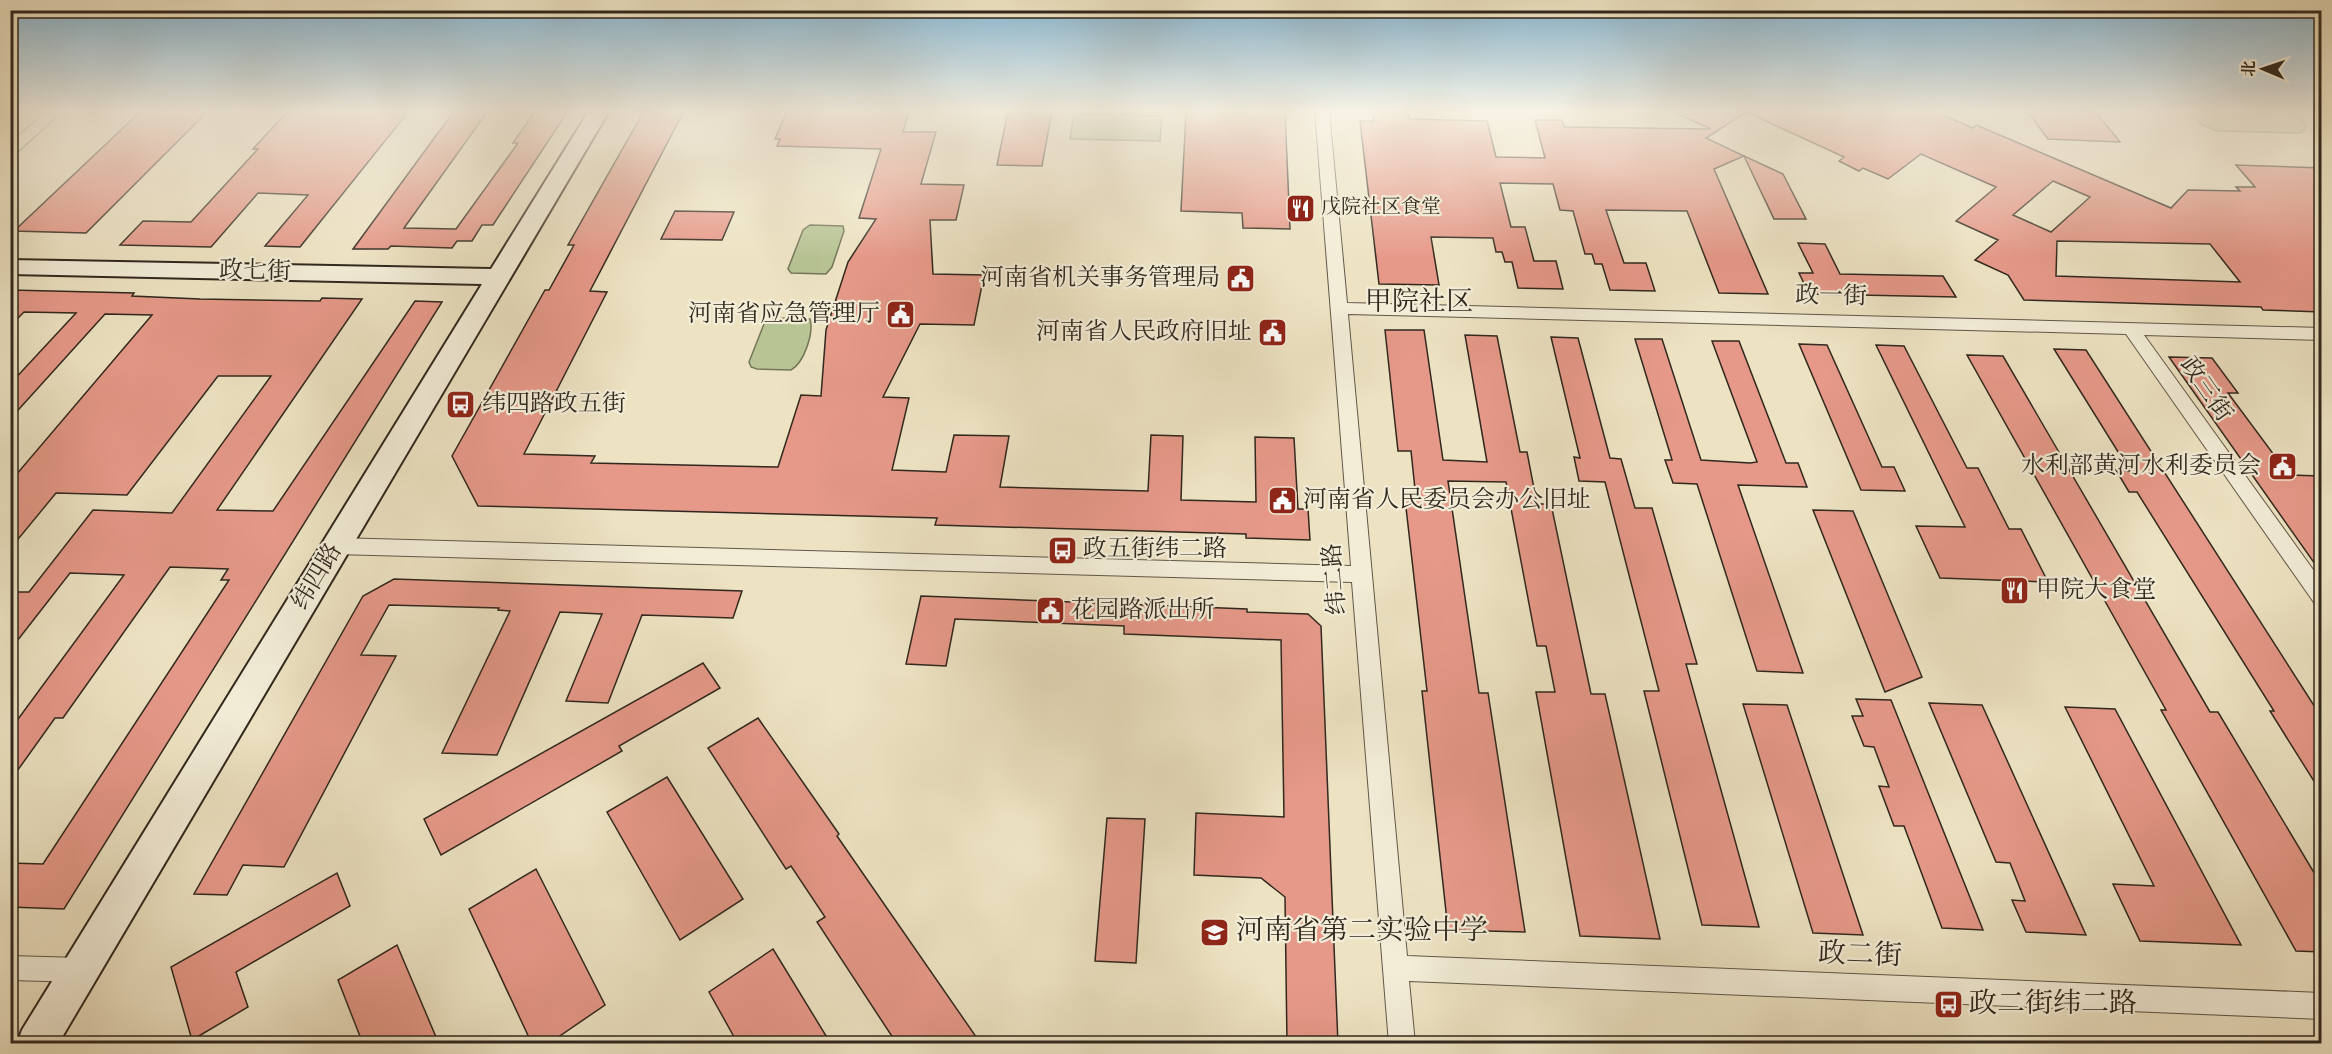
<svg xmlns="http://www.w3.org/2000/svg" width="2332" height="1054" font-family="'Sorts Mill Goudy','Noto Serif SC',serif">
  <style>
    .green { fill: #b8c494; stroke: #747659; stroke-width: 1.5 }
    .building { fill: #e69989; stroke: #31281e; stroke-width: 1.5; fill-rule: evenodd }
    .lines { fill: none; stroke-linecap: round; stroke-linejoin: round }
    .street-casing { stroke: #605747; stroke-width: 2 }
    .secondary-casing { stroke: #31281e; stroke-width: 4 }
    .street { fill: #f3edd8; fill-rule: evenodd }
    .secondary { fill: #f3edd8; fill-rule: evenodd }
    .labels { text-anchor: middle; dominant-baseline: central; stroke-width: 4.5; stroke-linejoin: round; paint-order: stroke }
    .far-poi-label { font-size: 20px; fill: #31281e; stroke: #f3edd8; text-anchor: start }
    .street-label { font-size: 24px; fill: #31281e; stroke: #f3edd8 }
    .poi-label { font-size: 24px; fill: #31281e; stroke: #f3edd8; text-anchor: start }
    .quarter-label { font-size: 27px; fill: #31281e; stroke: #f3edd8 }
    .near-poi-label { font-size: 28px; fill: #31281e; stroke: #f3edd8; text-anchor: start }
    .near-street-label { font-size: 28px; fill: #31281e; stroke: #f3edd8 }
  </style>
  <rect width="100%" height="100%" fill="#ede3c3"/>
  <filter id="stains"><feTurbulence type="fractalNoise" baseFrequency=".00333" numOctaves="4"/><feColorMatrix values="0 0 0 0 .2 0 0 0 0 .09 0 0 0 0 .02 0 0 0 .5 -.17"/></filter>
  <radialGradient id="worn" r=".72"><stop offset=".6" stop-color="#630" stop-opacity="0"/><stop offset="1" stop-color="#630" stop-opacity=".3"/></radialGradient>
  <g class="green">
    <polygon points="2189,111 2293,111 2307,125 2302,132 2298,133 2218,131 2202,125"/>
    <polygon points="1074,114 1162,116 1160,141 1070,139"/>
    <polygon points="810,225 843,226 844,231 832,267 826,274 791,273 788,269 803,230"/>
    <path d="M773,318l37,1c4,14 -6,44 -19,51l-34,-1 -6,-2 -2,-5 15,-38z"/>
  </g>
  <g class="building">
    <polygon points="141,111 208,111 86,233 14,231"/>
    <polygon points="288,111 409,111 300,247 265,246 308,195 258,193 211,247 120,245 143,221 191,222 258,149 253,149"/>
    <polygon points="454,111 488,111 404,228 456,229 518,143 513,143 535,111 568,111 493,225 482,225 472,241 457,241 452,248 391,246 388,249 353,249"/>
    <polygon points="644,111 684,111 590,291 607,292 524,454 595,456 591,463 778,467 801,395 821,396 826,330 848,262 876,219 859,218 881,149 777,146 780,139 775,139 787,111 909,111 903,132 936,132 921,184 964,185 956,220 930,220 933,274 984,275 974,325 920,324 883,397 909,398 892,470 946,472 954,435 1009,436 1000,487 1148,491 1151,435 1183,436 1181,500 1256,502 1255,437 1294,438 1298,509 1308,509 1310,540 1246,538 1246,534 935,525 937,518 478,506 452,456 545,290 549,290 574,245 568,245"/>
    <polygon points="1008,111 1052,111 1042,166 997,165"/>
    <polygon points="1248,111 1285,111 1290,229 1243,228 1242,213 1181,211 1186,112 1248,113"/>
    <path d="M1372,111h36l2,8 77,2 9,36 49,1 -10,-38h27l2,7 147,2 -40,-18h262l40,17 3,-3 195,83 17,-18 52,1 -4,-4h19l-19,-22 86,3v144l-59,-2 -2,-3 -237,-7 -16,-25 -33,-15 23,-20 -42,-19 40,-34 -75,-33 -33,25 -25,-11 -4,3 -20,-10 5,-4 -98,-45 -40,26 38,18 -30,13 54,125 -49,-1 -32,-82 -81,-1 18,53h22l9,28 -45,-1 -8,-26h-7l-3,-10h-7l-12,-43 -13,-1 -7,-26 -53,-1 11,44h14l9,34h22l7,28 -45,-1 -6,-26h-7l-3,-10h-6l-3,-14 -62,-1 8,48 -60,-1 -19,-163h14zM2053,181l37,16 -39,35 -38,-17zM2057,241l153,3 30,38 -184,-6z"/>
    <polygon points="2027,111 2095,111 2120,142 2048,139"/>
    <polygon points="1744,156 1783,174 1806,219 1774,219"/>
    <polygon points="675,211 734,212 722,240 661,239"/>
    <polygon points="1798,243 1825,244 1840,274 1943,276 1956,297 1809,294 1799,273 1813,273"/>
    <polygon points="10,290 134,293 132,296 200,299 320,301 322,298 362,299 217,510 273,511 415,301 442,302 64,909 10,907 10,863 43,864 229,580 221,580 228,569 170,567 63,718 55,718 10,781 10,730 124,575 70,573 10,650 10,592 29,592 93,510 172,513 271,376 218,376 127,495 56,493 10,549 10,482 152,315 105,314 10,419 10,384 76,313 24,312 10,326"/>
    <polygon points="1385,330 1424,330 1443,460 1487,462 1465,335 1497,336 1520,452 1527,452 1537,504 1551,504 1591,694 1605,694 1660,939 1580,936 1536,692 1555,692 1546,646 1537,646 1506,482 1448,481 1479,693 1488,693 1525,932 1448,930 1422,691 1427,691 1405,499 1416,499 1411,451 1398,451"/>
    <polygon points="1551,337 1578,338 1610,458 1621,459 1635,508 1652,508 1697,664 1686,664 1759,927 1702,925 1644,691 1659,691 1605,482 1579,481 1574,457 1580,458"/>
    <polygon points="1635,339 1662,339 1701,460 1750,463 1757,462 1712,341 1739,341 1786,463 1798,463 1807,487 1738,485 1803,673 1757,671 1697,484 1673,483 1665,460 1672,460"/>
    <polygon points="1799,344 1827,345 1882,467 1894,467 1905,491 1861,490"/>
    <polygon points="1876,345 1904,346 1967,468 1978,468 2009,529 2021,529 2048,582 1940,578 1916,526 1965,527"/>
    <polygon points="2054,349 2086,350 2322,718 2322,794 2270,711 2274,711 2137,492 2129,492 2116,470 2130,471"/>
    <polygon points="1967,355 2003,356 2210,712 2218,712 2322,886 2322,952 2296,951 2161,710 2166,710"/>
    <polygon points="2169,357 2212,358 2238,393 2228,393 2289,475 2322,476 2322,574"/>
    <polygon points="1813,510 1853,511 1922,677 1885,692"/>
    <polygon points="394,579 742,591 733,618 642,615 608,703 566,701 602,614 560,612 497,755 442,753 510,611 498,610 499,608 389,605 361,655 396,656 284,867 243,865 227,895 194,894 363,596"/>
    <polygon points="921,596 1247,609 1247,612 1308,614 1321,626 1338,1044 1287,1044 1285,897 1261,878 1194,875 1196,813 1284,817 1281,640 1124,634 1124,626 955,619 946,666 906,664"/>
    <polygon points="703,663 720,688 619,746 622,751 441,855 424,819"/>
    <polygon points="1856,699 1891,700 1983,930 1942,928 1904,826 1894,826 1879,786 1889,787 1874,747 1864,746 1852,716 1863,716"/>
    <polygon points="1929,703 1982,705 2086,935 2026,932 2012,900 2025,901 2010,863 1996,862"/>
    <polygon points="1743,704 1787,705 1863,935 1813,933"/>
    <polygon points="2065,707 2115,709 2241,945 2140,941 2113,884 2154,886"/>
    <polygon points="758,718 839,834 837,836 981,1044 897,1044 817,922 825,917 791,866 786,869 708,748"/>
    <polygon points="667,777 743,899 680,940 607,812"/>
    <polygon points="1107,818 1145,819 1136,963 1095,961"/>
    <polygon points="536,869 605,1005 548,1044 532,1044 469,909"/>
    <polygon points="337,873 350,906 236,972 248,1007 192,1040 171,967"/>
    <polygon points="397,945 439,1044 363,1044 338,980"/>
    <polygon points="773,949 831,1044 738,1044 709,992"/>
  </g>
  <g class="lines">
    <defs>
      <g id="street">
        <polygon points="48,111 63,111 15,154 10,155 10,143"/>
        <polygon points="1315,111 1329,111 1347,303 2322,328 2322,340 2144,335 2322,582 2322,606 2315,604 2126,334 1348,314 1407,956 2322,993 2322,1019 1409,981 1415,1044 1389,1044 1352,582 336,554 329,551 326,546 329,541 336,538 1351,566"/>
        <polygon points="10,956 81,958 90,961 94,970 90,979 81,982 10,980"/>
      </g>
      <polygon id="secondary" points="589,111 609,111 58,1044 17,1044 22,1030 482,284 10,274 10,260 491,269"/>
    </defs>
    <use href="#street" class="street-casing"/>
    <use href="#secondary" class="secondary-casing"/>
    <use href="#street" class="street"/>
    <use href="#secondary" class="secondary"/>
  </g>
  <linearGradient id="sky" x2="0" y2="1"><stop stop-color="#88b8d4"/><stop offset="0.43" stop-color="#f7f2e4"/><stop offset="1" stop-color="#f7f2e4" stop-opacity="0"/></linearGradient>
  <rect width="2332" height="258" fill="url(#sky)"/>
  <defs>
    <symbol id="restaurant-square" viewBox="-11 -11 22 22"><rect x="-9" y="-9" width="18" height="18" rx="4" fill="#8f2418" stroke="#f3edd8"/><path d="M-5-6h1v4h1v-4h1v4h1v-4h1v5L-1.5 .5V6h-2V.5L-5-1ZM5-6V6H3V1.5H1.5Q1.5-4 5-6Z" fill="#fff"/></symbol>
    <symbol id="civic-square" viewBox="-11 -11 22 22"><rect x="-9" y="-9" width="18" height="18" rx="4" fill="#8f2418" stroke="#f3edd8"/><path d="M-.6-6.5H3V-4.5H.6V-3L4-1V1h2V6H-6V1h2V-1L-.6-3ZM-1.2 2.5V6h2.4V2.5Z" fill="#fff"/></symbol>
    <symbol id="bus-square" viewBox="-11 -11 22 22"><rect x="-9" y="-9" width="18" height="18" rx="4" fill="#8f2418" stroke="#f3edd8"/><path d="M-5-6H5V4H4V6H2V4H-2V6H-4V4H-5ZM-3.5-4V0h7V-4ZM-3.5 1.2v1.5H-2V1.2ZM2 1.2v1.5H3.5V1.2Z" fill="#fff"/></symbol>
    <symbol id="school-square" viewBox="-11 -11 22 22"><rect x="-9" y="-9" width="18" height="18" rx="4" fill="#8f2418" stroke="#f3edd8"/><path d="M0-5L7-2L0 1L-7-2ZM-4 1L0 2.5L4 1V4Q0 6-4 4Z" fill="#fff"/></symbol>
  </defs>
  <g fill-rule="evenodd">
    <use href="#restaurant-square" x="1284" y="192" width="33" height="33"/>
    <use href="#civic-square" x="1224" y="262" width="33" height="33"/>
    <use href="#civic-square" x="884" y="298" width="33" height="33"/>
    <use href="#civic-square" x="1256" y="316" width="33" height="33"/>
    <use href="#bus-square" x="444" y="388" width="33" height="33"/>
    <use href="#civic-square" x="2266" y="450" width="33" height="33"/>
    <use href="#civic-square" x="1266" y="484" width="33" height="33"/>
    <use href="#bus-square" x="1046" y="534" width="33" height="33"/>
    <use href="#restaurant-square" x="1998" y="574" width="33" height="33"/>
    <use href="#civic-square" x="1034" y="594" width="33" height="33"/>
    <use href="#school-square" x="1198" y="916" width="33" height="33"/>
    <use href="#bus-square" x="1932" y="988" width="33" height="33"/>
  </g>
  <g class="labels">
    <g class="far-poi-label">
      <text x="1321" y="208">戊院社区食堂</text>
    </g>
    <g class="street-label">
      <text transform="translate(255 272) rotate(1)">政七街</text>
      <text transform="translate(1831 297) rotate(1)">政一街</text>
      <text transform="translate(2205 390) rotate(55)">政三街</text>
      <text transform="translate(318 577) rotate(-59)">纬四路</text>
      <text transform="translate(1336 579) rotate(-95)">纬二路</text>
    </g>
    <g class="poi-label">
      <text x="1220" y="279" text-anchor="end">河南省机关事务管理局</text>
      <text x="880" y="315" text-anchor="end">河南省应急管理厅</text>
      <text x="1252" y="333" text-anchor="end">河南省人民政府旧址</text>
      <text x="482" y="405">纬四路政五街</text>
      <text x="2261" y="467" text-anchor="end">水利部黄河水利委员会</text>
      <text x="1303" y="501">河南省人民委员会办公旧址</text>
      <text x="1083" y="550">政五街纬二路</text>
      <text x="2036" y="591">甲院大食堂</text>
      <text x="1071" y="611">花园路派出所</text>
    </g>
    <g class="quarter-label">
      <text x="1419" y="303">甲院社区</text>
    </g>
    <g class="near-poi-label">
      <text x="1236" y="932">河南省第二实验中学</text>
      <text x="1969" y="1005">政二街纬二路</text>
    </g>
    <g class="near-street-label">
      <text transform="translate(1860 956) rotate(2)">政二街</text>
    </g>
  </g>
  <rect width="2332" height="1054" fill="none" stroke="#ede3c3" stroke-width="36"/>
  <rect x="12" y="12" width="2308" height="1030" fill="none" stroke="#31281e" stroke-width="3"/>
  <rect x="18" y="18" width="2296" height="1018" fill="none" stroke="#31281e" stroke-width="1.5"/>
  <g transform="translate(2263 69) rotate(272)" stroke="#f3edd8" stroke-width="4.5" paint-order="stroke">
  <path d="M0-4.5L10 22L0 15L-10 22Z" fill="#31281e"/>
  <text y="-9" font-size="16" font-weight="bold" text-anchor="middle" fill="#31281e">北</text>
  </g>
  <rect width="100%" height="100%" filter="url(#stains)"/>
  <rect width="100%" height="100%" fill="url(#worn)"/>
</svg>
